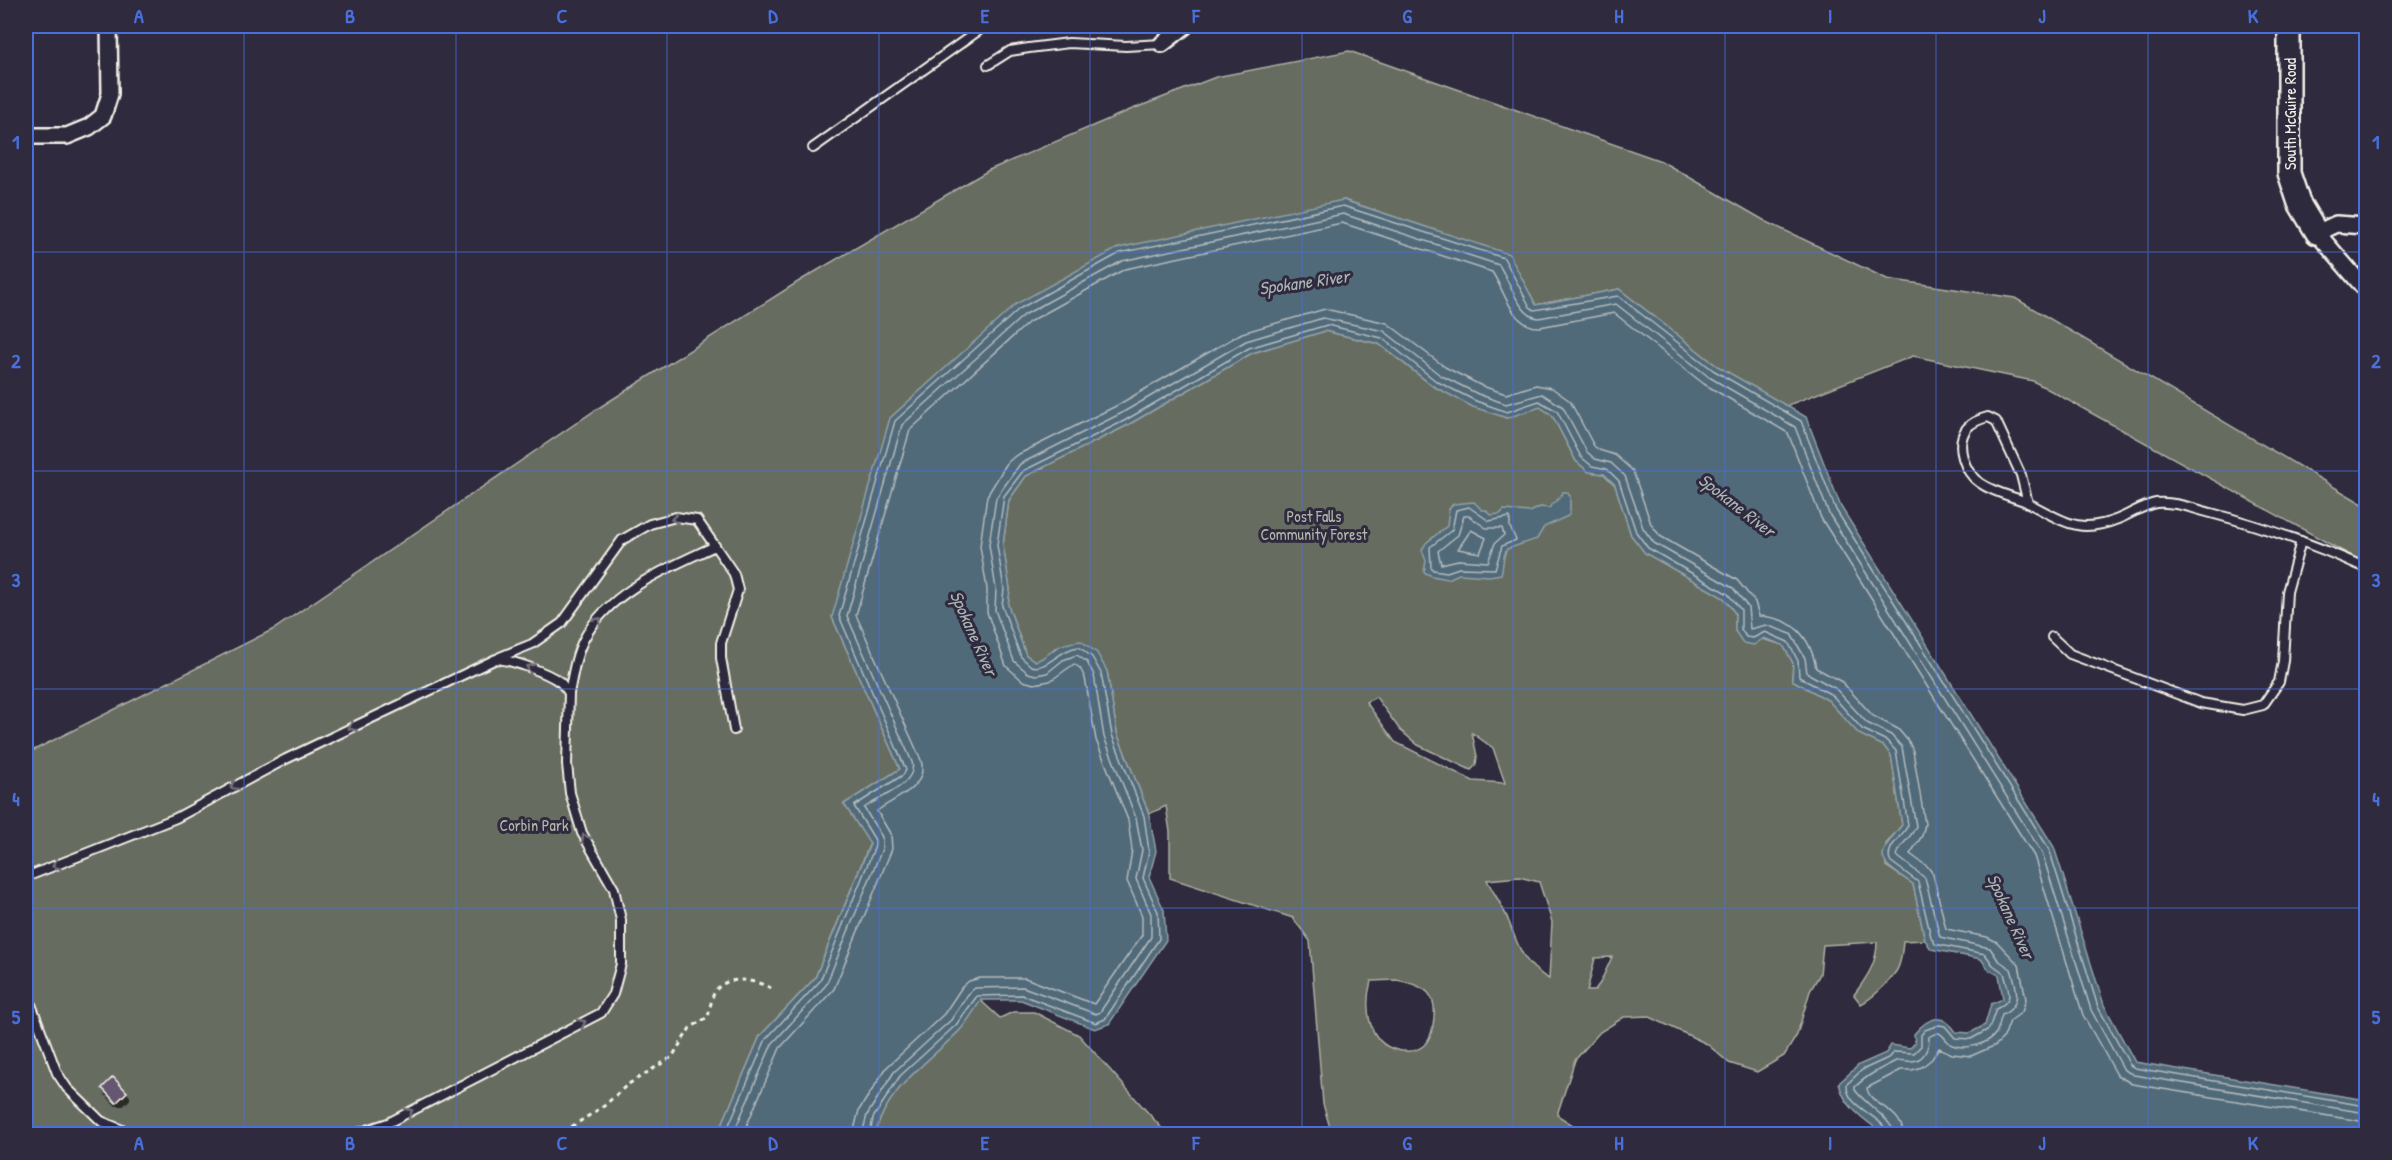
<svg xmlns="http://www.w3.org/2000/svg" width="2392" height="1160" font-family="'Patrick Hand',sans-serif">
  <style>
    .green { fill: #666d60; stroke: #adafa4; stroke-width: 1.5; fill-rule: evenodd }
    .water { fill: #516a7a; stroke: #92a0a6; stroke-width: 1.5 }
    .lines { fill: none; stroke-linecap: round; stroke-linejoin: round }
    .shore { stroke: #b3bbbc; stroke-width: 1.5 }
    .building { fill: #655671; stroke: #f4f1e8; stroke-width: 1.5; filter: url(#shadow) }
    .lane-casing { stroke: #f4f1e8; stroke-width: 12 }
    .street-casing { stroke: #f4f1e8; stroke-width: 20 }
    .secondary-casing { stroke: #f4f1e8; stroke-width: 26 }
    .path { stroke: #f4f1e8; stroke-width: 3; stroke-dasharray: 4.5 4.5; stroke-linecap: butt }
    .lane { stroke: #2f2a3d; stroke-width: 8 }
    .street { stroke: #2f2a3d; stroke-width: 15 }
    .secondary { stroke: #2f2a3d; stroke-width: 21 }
    .oneway { stroke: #747079 }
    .grid { fill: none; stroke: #486fdb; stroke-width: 1.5; stroke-opacity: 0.55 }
    .labels { text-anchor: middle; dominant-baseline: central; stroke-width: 6; stroke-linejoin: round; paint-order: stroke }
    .street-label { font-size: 16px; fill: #f4f1e8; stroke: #2f2a3d }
    .park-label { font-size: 16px; fill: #b4b6ab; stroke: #2f2a3d }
    .water-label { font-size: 18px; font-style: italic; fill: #abb4b6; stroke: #2f2a3d }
    .neatline { fill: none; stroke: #486fdb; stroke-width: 2 }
    .grid-label { font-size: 20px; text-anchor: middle; font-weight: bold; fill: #486fdb }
  </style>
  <defs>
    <filter id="shadow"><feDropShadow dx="3.5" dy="6" stdDeviation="0" flood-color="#0009"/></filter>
  </defs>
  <rect width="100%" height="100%" fill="#2f2a3d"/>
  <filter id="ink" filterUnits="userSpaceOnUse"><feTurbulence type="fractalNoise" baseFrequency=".0167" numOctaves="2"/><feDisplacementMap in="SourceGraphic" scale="12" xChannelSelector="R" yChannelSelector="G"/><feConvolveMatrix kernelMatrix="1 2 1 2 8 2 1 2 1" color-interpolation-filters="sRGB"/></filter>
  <g filter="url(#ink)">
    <g class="green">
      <polygon points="1349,51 1661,161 1767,222 1887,279 2015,298 2366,506 2366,564 2033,381 1913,356 1786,406 1717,366 1619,289 1536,305 1508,254 1344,200 832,617 900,769 844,804 870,843 815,978 760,1036 718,1134 26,1134 26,754 274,629 597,409 801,280 989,170 1130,110 1216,77"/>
      <path d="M1325,331l54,13 54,42 73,32 34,-11 12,8 24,46 13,11 15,2 11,11 16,50 14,18 79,45 11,15v18l48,14 10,18 -1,17 36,20 31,34 25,12 7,9 11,70 -16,19v22l27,18 12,56 -22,1c-1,10 -1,20 -6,29 -8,12 -24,28 -36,34l-7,-9c12,-17 23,-31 23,-53l-54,3 -3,29 -10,17 -13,44 -13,21 -27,16 -28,-9 -22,-19 -59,-28 -24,1 -24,15 -25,28 -18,55 30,19h-255l-9,-30 -13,-163 -17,-23 -123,-40v-46l-4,-26 -17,8 -32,-81 -10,-62 -52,-23 -13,12 -7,1 -9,-6 -18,-50 2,-16 -7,-44 6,-45 17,-24 100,-50 126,-73zM1376,697l24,33 18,15 53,25 5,-5 1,-9 -5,-23 21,15 12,35 -32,-2 -78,-39 -29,-40zM1519,877l20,5 13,40 -3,57c-26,-15 -30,-31 -40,-57 -5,-14 -15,-28 -22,-42zM1612,957l-12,26 -6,8h-7l8,-33zM1397,980c29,6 42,13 36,45 -1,8 -5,19 -13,23 -6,4 -16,4 -23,2 -30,-7 -33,-44 -26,-69z"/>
      <path d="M980,1000l20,18 13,-6h21l45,23 88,99h-292c11,-45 53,-72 84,-103 8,-9 15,-21 21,-31z"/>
    </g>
    <g class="water">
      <path d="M1343,200l166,54 27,51 83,-16 98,77 89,51 35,90 213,340 50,158 31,57 231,38v34l-484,-1c-19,-15 -38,-26 -43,-50l20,-18 27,-12 5,-8 19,3 5,-5 -1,-9c15,-18 29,-22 42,-2l14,1 15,-8 6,-21 12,-5 -4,-24 -10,-5 -8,-11 -50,-10 -6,-9 -12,-56c-35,-24 -40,-24 -11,-59l-11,-70 -7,-9 -25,-12 -31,-34 -36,-20 1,-17 -10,-18 -19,-7 -10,7 -11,-2 -8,-12v-18l-11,-15 -79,-45 -14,-18 -16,-50 -11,-11 -15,-2 -13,-11 -24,-46 -12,-8 -33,11 -34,-11 -40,-21 -54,-42 -54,-13 -73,22 -126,73 -100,50 -17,24 -6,45 7,44 -2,16 18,50 9,6c9,-2 13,-8 21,-13 8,-5 16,-6 25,-7l16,12 10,18 10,62 32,81 7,37 -7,26 15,33 2,30 -57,84 -14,5 -74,-29h-40c-7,10 -13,22 -22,31 -31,31 -73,58 -84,103h-157l42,-98 55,-58 55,-134 -26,-40 56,-35 -68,-152 58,-199 126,-114 102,-56z"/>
      <path d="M1563,492h4l3,4v16l-2,4 -24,11 -7,12 -30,10c-5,8 -3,16 -6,25l-11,2 -31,-2 -11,5 -16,-3 -8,-4 2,-11 -4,-11 4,-7 21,-17 2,-17 4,-5 21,-2 8,8h4l4,5 10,-1 4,-4 26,2 10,-5 9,1 10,-10z"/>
    </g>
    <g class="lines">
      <g class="shore">
        <polygon points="1469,507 1489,521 1510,517 1510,527 1516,540 1502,546 1495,569 1459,568 1447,572 1433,570 1431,567 1430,547 1452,530 1456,510"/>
        <polygon points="1464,516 1469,516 1486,528 1502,528 1504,535 1495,543 1488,562 1458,560 1441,564 1438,551 1458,535"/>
        <polygon points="1471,530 1486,538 1480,553 1458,549"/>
        <polyline points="725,1134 766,1039 820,981 875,846 875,840 854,806 903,775 906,770 839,616 895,421 1019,309 1120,253 1343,206 1504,258 1530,307 1534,310 1618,296 1713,370 1801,421 1836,510 2049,849 2098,1007 2130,1065 2135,1068 2366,1106"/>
        <path d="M733,1134l39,-90 54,-59 56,-136v-12l-18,-29c15,-11 54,-24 48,-46l-65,-146 55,-191 122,-110 98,-54 221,-47 156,51c10,15 21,53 40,53l77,-14 93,73 86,50 34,87 213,339 49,157 33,60 10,5 232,38"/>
        <path d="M743,1134l37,-86 54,-59 58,-140 -1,-14 -14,-24c18,-14 52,-23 44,-51l-65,-145 54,-185 119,-108 96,-53 217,-46 150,49c13,19 20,56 48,55l74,-14 90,71 84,49 33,85 213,338 49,159 34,60 15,9 234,38"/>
        <path d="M853,1134l6,-24 28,-43 57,-53 18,-27 7,-6 11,-3h45l69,26 48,-69v-19l-15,-35 5,-31 -4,-30 -32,-80 -11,-62 -5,-10 -6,-4 -24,17 -16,3 -11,-3 -17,-15 -19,-54v-23l-7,-43 7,-50 20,-33 8,-7 101,-50 126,-73 83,-24 62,14 58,44 37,19 24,8 30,-9 16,3 18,13 24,45 5,4 16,5 18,16 18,53 9,12 77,44 18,22 4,14c34,2 51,19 57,52l26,14 31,34 25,13 11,13 4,9 12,73 -3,12 -12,18 18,13 5,7 13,55 41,8 10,5 22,23 7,34 -4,13 -12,9 -6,16 -8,8 -25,11 -19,-2 -13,-6 -7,11 -10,8 -10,3h-11l-34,18c2,18 35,20 36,46"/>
        <path d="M862,1134l5,-19 27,-43 57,-52 18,-27 6,-5 48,-1 73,27 4,-2 51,-75v-23l-15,-35 6,-29 -6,-32 -32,-81 -10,-62 -7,-13 -10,-7 -14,5 -16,13 -11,2 -8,-2 -14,-12 -19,-51 1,-21 -7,-44 7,-47 24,-34 100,-50 126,-73 77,-23 61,13 56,44 38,19 28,10 36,-10 21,13 24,45 8,7 16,4 14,13 18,52 11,15 79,45 15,19 2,22 16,-4 25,9 14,24 2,15 29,16 31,34 24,12 11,12 14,79c-4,12 -17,18 -19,30l28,22 15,59 50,11 8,12 13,9c6,19 12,36 -9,46 -2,5 -3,13 -6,18 -8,12 -31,17 -44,12 -6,-3 -9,-12 -14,-12 -2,0 -8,3 -9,4 0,11 -5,24 -18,24 -5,1 -10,-2 -15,0 -14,7 -29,14 -41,26v3c10,14 38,30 39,44"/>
        <path d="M870,1134l3,-16 27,-42 56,-51 21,-29 45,-1 74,28 9,-4 54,-80 -1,-27 -15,-34 6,-27 -5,-35 -32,-81 -11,-62 -9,-16 -13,-10c-20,2 -32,24 -48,19l-10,-9 -19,-51 2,-17 -7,-44 7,-49 19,-25 101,-50 125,-73 78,-23 55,13 54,43 40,20 31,11 32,-11 18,10 24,46 11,9 15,3 12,12 17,51 12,16 80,46 13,16v19l5,8 7,1 12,-6 23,10 10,19 1,16 33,18 30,34 25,12 9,10 12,74c-5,12 -23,21 -18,36l28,21 13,55 4,7 50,10 8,11 11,8c4,19 12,26 -8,36l-7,20 -18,10 -16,-1 -10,-12 -6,-1 -14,5 -4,5v11l-7,7 -20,-1 -6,6 -26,12 -15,14c-2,25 37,31 40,50"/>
      </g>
    </g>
    <polygon class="building" points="113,1077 127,1092 116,1103 102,1088"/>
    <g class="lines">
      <defs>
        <g id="lane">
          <polyline points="988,65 1010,51 1029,48 1069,43 1126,46 1162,44"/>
          <polyline points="813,148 985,26"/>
          <path d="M2028,503l-7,-28 -25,-54 -8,-4c-8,2 -16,5 -21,11 -13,17 -2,45 13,55 13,9 30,13 44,18l4,2c36,18 50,32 90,16 12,-5 26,-14 38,-16 17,-2 39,6 55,10 53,14 105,32 155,55"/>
          <polyline points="715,546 734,574 738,590 721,643 721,658 734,730"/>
          <polyline points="2052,637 2070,654 2201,703 2243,710 2263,705 2279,682 2283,661 2287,592 2301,541"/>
          <path d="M500,657l32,-13 30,-21 60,-83 28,-16 26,-7 21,3 18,26c-47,22 -106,45 -131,93 -9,17 -11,36 -15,54"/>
          <path d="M26,877l150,-59 110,-59 210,-100c15,1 51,13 64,23 3,3 7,8 9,11l-2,71 3,29 12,40 32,56 7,31v44l-8,30 -12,19 -213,110 -33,11"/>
          <polyline points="26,991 57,1073 67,1088 101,1121 132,1134"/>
        </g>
        <g id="street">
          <polyline points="1162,44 1185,26"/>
          <polyline points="26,136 67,136 89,127 103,116 110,94 109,26"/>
          <polyline points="2366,226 2336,224 2317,233 2366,290"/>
        </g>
        <polyline id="secondary" points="2289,26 2289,173 2299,203 2317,233"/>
      </defs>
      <use href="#lane" class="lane-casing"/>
      <use href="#street" class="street-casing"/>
      <use href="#secondary" class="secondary-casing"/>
      <path class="path" d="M566,1134l5,-7 33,-21 23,-21 45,-28 18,-29 18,-11c2,-8 3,-17 6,-24 11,-20 43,-13 59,-4"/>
      <use href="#lane" class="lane"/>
      <use href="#street" class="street"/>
      <use href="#secondary" class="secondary"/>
    </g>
    <defs><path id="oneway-chevron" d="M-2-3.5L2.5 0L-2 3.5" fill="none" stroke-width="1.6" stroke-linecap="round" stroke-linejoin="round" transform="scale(1.5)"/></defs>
    <g class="oneway">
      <use href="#oneway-chevron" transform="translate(675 519) rotate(172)"/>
      <use href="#oneway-chevron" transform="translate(598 621) rotate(-48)"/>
      <use href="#oneway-chevron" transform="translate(530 668) rotate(-156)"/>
      <use href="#oneway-chevron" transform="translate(352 727) rotate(155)"/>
      <use href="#oneway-chevron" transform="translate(234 786) rotate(151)"/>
      <use href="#oneway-chevron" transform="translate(585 838) rotate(-118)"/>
      <use href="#oneway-chevron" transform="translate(56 865) rotate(159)"/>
      <use href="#oneway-chevron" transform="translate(582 1023) rotate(-28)"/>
      <use href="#oneway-chevron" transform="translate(409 1112) rotate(-28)"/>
    </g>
  </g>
  <path class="grid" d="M244,26v1108M456,26v1108M667,26v1108M879,26v1108M1090,26v1108M1302,26v1108M1513,26v1108M1725,26v1108M1936,26v1108M2148,26v1108M26,252h2340M26,471h2340M26,689h2340M26,908h2340"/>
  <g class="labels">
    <g class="street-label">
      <text transform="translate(2290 114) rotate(-90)">South McGuire Road</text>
    </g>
    <g class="park-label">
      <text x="1314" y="516">Post Falls<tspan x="1314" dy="18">Community Forest</tspan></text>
      <text x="534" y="825">Corbin Park</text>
    </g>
    <g class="water-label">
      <text transform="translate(1304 282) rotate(-8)">Spokane River</text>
      <text transform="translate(1737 505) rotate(38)">Spokane River</text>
      <text transform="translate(974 633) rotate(66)">Spokane River</text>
      <text transform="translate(2011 916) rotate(66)">Spokane River</text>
    </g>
  </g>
  <rect width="2392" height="1160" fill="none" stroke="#2f2a3d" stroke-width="66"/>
  <rect x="33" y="33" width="2326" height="1094" class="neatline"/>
  <g class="grid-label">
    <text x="139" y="23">A</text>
    <text x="350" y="23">B</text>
    <text x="562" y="23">C</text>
    <text x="773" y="23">D</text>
    <text x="985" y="23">E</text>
    <text x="1196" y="23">F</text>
    <text x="1407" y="23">G</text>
    <text x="1619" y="23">H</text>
    <text x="1830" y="23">I</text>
    <text x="2042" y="23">J</text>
    <text x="2253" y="23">K</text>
    <text x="16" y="149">1</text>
    <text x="2376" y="149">1</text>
    <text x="16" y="368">2</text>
    <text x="2376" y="368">2</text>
    <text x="16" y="587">3</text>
    <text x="2376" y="587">3</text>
    <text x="16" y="806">4</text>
    <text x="2376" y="806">4</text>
    <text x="16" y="1024">5</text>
    <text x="2376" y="1024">5</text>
    <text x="139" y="1150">A</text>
    <text x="350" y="1150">B</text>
    <text x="562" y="1150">C</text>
    <text x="773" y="1150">D</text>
    <text x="985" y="1150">E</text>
    <text x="1196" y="1150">F</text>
    <text x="1407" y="1150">G</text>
    <text x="1619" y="1150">H</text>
    <text x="1830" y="1150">I</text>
    <text x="2042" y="1150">J</text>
    <text x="2253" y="1150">K</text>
  </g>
</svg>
